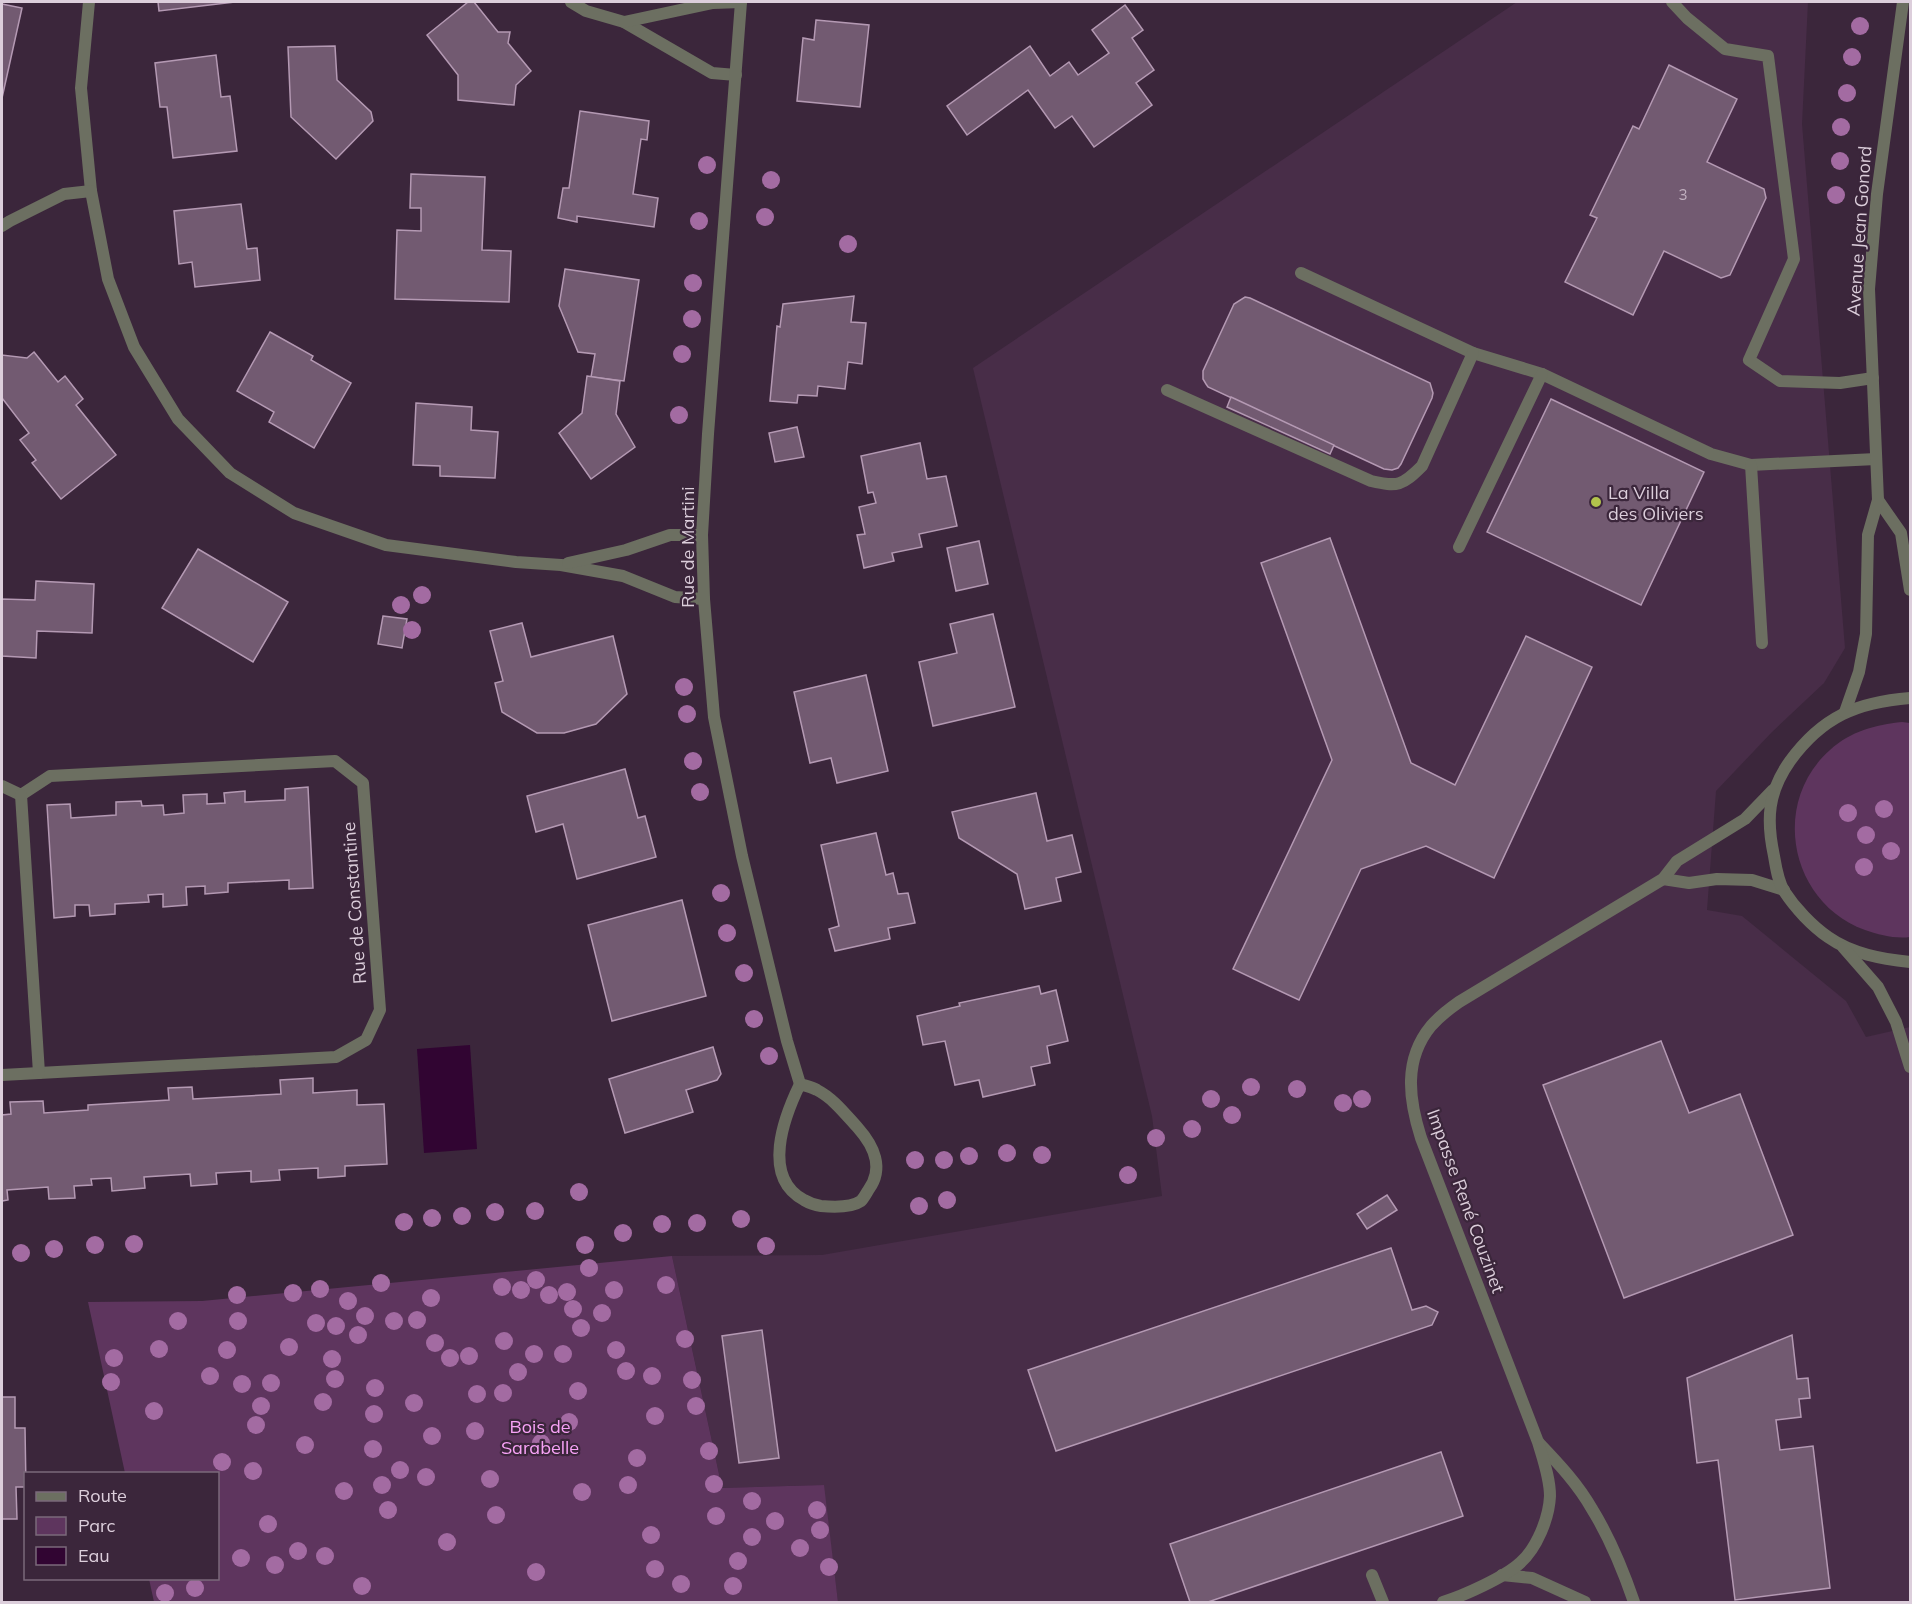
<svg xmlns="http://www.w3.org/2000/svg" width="1912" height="1604" font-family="Mulish,sans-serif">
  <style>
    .built { fill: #482d48 }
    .green { fill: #5e355e }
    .water { fill: #310532 }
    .building { fill: #725a71; stroke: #b499b3; stroke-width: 1.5 }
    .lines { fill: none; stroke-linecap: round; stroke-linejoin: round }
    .service { stroke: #6c6f61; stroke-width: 12 }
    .minor { stroke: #6c6f61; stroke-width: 12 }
    .tertiary { stroke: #6c6f61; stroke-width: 12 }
    .tree { fill: #a36ba2 }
    .poi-dot { fill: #b2c34c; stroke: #3b263b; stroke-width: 2 }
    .labels { text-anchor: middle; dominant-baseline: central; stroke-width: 4.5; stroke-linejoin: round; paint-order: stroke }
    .number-label { font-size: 15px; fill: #c2b1c0 }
    .street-label { font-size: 18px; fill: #dccedb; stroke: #3b263b }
    .poi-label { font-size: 18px; fill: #dccedb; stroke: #3b263b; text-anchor: start }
    .park-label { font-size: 18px; fill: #f8a3f7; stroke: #3b263b }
  </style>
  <rect width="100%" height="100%" fill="#3b263b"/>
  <polygon class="built" points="1517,2 1808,2 1802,124 1845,648 1824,683 1772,732 1716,791 1707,910 1742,916 1846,1001 1866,1037 1910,1027 1910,1602 838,1602 823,1485 722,1488 672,1256 822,1255 1162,1196 1152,1116 973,368"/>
  <g class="green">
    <path d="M1902,722l8,1v214c-15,2 -30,-2 -45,-7 -75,-27 -95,-127 -35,-180 21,-19 45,-25 72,-28z"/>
    <polygon points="672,1256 722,1488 824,1485 838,1602 154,1602 149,1579 218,1578 218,1474 125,1473 88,1302 202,1301"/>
  </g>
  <polygon class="water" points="470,1045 477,1149 424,1153 417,1049"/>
  <g class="building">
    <polygon points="158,2 235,2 159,11"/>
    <polygon points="468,2 474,2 498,32 510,32 508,43 531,71 516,85 514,105 458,100 458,75 427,35"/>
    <polygon points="2,4 22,8 2,98"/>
    <polygon points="1125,5 1143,30 1132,38 1154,70 1136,83 1152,105 1094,147 1072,116 1055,128 1028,90 967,135 947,106 1030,46 1050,76 1069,62 1078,75 1109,53 1092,30"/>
    <polygon points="816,20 869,25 860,107 797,101 803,38 814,40"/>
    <polygon points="335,46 337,80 371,112 373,121 336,159 291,117 288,47"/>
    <polygon points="216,55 221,97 230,96 237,151 173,158 167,107 160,107 155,63"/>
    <polygon points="1669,65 1737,99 1707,162 1764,189 1766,198 1730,275 1721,278 1664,251 1633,315 1565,282 1597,218 1590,215 1633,126 1639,129"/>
    <polygon points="580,111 649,121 647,140 641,139 633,194 658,198 654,227 577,216 577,222 558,218 563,188 569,188"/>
    <polygon points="411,174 485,177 482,250 511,251 509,302 395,299 397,230 421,231 421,208 410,208"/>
    <polygon points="241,204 247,249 257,248 260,280 195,287 192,262 179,264 174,211"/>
    <polygon points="565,269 639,280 624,381 591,377 595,354 578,352 559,306"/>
    <polygon points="854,296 851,322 866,323 862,364 848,362 845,389 818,386 817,396 798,395 797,403 770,401 777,326 780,327 783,304"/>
    <polygon points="1245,297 1250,298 1430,383 1433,393 1432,398 1401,464 1398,468 1392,470 1384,469 1208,387 1206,384 1203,379 1203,371 1234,304"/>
    <polygon points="270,332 313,356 311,360 351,383 314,448 269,422 274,412 237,391"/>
    <polygon points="34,352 58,382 65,376 83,399 76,405 116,455 61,499 32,463 36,460 20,440 29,433 2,398 2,355 27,358"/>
    <polygon points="587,376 620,381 616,414 635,447 591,479 559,433 582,413"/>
    <polygon points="1231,397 1334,445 1330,454 1227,407"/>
    <polygon points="1551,399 1704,472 1641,605 1487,532"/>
    <polygon points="416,403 472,407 471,430 498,432 495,478 440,476 440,466 413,465"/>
    <polygon points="797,427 804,457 775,462 769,433"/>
    <polygon points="920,443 927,479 946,476 957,526 919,534 922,547 892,553 894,561 864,568 857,535 865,534 859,507 876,503 873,492 868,493 861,456"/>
    <polygon points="1330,538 1411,763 1455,785 1526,636 1592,667 1494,878 1426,846 1361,869 1299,1000 1233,969 1332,760 1261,563"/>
    <polygon points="979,541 988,584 956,591 947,548"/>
    <polygon points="198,549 288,602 253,662 162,608"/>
    <polygon points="36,581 94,584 92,633 37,631 36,658 2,656 2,599 35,600"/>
    <polygon points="993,614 1015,707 933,726 919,662 957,653 950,624"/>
    <polygon points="383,616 407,619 402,648 378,644"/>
    <polygon points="522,623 531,657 613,636 627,694 596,724 564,733 537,733 502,712 495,683 503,681 490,631"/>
    <polygon points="866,675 888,771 837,783 831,758 810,763 794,692"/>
    <polygon points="625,769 638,818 645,816 656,857 577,879 563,824 536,832 527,796"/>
    <polygon points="308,787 313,888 289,889 289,880 228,883 228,892 205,894 205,886 186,887 187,905 163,907 163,894 148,895 149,902 115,904 115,914 90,916 89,905 75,905 75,916 54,918 47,805 70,804 71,818 116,815 116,802 141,801 142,806 163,805 164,815 184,813 183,795 207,794 207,804 225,803 224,793 245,791 245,802 285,800 285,789"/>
    <polygon points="1036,793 1047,841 1072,835 1081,872 1056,878 1061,901 1025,909 1017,874 959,838 952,812"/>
    <polygon points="876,833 886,875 893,873 898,894 908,893 915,923 888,928 890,939 835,951 829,929 839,926 821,845"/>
    <polygon points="682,900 706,996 612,1021 588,925"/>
    <polygon points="1039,986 1041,994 1056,990 1068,1041 1047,1046 1050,1063 1031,1067 1035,1085 983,1097 979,1080 955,1085 945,1041 923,1045 917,1016 960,1006 959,1003"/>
    <polygon points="1661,1041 1689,1113 1740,1094 1793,1235 1624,1298 1543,1085"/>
    <polygon points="713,1047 721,1074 717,1080 686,1090 693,1112 625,1133 609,1079"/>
    <polygon points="313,1078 313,1093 357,1090 357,1105 384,1104 387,1164 345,1166 345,1176 318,1178 318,1168 279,1170 280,1180 251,1182 251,1171 216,1173 217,1184 191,1186 190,1174 144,1177 145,1188 112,1191 111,1178 91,1179 92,1185 74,1186 75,1198 49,1199 48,1187 7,1190 8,1200 2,1201 2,1115 11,1114 10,1102 43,1101 44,1113 88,1110 88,1105 169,1100 168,1088 192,1087 193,1099 281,1094 280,1080"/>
    <polygon points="1387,1195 1397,1210 1367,1229 1357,1214"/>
    <polygon points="1391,1248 1412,1310 1426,1306 1438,1312 1432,1325 1056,1451 1028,1370"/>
    <polygon points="762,1330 779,1458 739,1463 722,1336"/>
    <polygon points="1792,1335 1797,1379 1808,1378 1810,1398 1799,1399 1801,1417 1776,1420 1780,1450 1813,1446 1830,1588 1735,1600 1718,1460 1697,1463 1687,1378"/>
    <polygon points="2,1397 15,1397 15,1428 25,1428 26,1487 16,1487 17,1519 2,1519"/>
    <polygon points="1441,1452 1463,1516 1208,1602 1190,1602 1170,1544"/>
  </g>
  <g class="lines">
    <g class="service">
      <polyline points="1672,2 1687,18 1725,49 1768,56 1794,259 1749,360 1780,381 1840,383 1873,378"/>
      <polyline points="1301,273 1473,353 1542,374 1711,454 1751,465 1876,459"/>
      <path d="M1167,390l204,91c27,6 31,5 51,-15l51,-113"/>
      <polyline points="1751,465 1762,643"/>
      <polyline points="1459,547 1542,374"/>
      <polyline points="2,786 21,795 50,776 335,761 363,783 380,1010 366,1040 336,1057 2,1075"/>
      <polyline points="21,795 39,1073"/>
      <polyline points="1372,1575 1383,1602"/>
    </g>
    <g class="minor">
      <polyline points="89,2 81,88 91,191 108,279 134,347 178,419 230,473 294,513 386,545 516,562 561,565 623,576 675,597 704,599"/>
      <polyline points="571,2 586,11 624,22 712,73 736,75"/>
      <polyline points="741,2 708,434 702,535 704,599 714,717 742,856 787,1041 800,1084"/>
      <polyline points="624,22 713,3 741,2"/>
      <polyline points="2,226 10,221 64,194 91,191"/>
      <polyline points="568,563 626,550 670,535 702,535"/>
      <polyline points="1663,879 1689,883 1717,879 1752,880 1784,890"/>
      <path d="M800,1084c6,2 12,3 17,6 16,8 29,25 41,38 16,18 26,40 11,61 -2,3 -5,9 -8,12 -10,7 -29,6 -40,5 -7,-1 -12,-3 -17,-6 -43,-23 -20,-83 -4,-116z"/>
      <path d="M1539,1443c19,20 39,41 53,66 18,29 31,61 42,93"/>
      <polyline points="1502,1575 1532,1578 1585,1602"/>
      <path d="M1443,1602c20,-6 62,-25 77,-39 17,-15 29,-45 30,-67 0,-18 -7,-37 -12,-54l-117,-304c-12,-38 -18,-78 10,-112 8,-9 18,-17 28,-24l204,-123 14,-18 68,-42 28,-29"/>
    </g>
    <g class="tertiary">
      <polyline points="1878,500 1901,533 1910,590"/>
      <path d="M1910,698c-53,4 -88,19 -120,63 -22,31 -24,58 -16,95 2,12 4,25 10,35 11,17 28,35 44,46 24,17 54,22 82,25"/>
      <polyline points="1845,712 1859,672 1866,634 1868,535 1878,500 1869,289 1877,194 1903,2"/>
      <polyline points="1843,947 1878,987 1896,1022 1910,1067"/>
    </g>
  </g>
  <g class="tree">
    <circle cx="1860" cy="26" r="9"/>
    <circle cx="1852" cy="57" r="9"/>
    <circle cx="1847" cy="93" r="9"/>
    <circle cx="1841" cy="127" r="9"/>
    <circle cx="1840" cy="161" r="9"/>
    <circle cx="707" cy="165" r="9"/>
    <circle cx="771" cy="180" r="9"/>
    <circle cx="1836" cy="195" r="9"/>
    <circle cx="765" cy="217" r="9"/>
    <circle cx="699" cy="221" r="9"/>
    <circle cx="848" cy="244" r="9"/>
    <circle cx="693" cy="283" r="9"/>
    <circle cx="692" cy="319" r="9"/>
    <circle cx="682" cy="354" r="9"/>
    <circle cx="679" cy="415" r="9"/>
    <circle cx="422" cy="595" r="9"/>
    <circle cx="401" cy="605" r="9"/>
    <circle cx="412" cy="630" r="9"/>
    <circle cx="684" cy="687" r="9"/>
    <circle cx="687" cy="714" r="9"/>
    <circle cx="693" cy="761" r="9"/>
    <circle cx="700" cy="792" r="9"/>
    <circle cx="1884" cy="809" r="9"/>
    <circle cx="1848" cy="813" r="9"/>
    <circle cx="1866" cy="835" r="9"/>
    <circle cx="1891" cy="851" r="9"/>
    <circle cx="1864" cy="867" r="9"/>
    <circle cx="721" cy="893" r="9"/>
    <circle cx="727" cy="933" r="9"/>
    <circle cx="744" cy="973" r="9"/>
    <circle cx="754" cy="1019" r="9"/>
    <circle cx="769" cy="1056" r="9"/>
    <circle cx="1251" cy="1087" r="9"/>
    <circle cx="1297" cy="1089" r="9"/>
    <circle cx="1211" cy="1099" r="9"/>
    <circle cx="1362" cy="1099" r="9"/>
    <circle cx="1343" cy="1103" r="9"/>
    <circle cx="1232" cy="1115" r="9"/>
    <circle cx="1192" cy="1129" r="9"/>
    <circle cx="1156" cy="1138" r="9"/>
    <circle cx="1007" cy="1153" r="9"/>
    <circle cx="1042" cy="1155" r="9"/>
    <circle cx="969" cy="1156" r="9"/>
    <circle cx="915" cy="1160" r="9"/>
    <circle cx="944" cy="1160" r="9"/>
    <circle cx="1128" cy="1175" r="9"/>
    <circle cx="579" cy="1192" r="9"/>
    <circle cx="947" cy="1200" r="9"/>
    <circle cx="919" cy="1206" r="9"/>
    <circle cx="535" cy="1211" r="9"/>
    <circle cx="495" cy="1212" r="9"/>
    <circle cx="462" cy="1216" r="9"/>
    <circle cx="432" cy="1218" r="9"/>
    <circle cx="741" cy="1219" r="9"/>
    <circle cx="404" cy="1222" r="9"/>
    <circle cx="697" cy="1223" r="9"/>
    <circle cx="662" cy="1224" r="9"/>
    <circle cx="623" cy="1233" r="9"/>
    <circle cx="134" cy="1244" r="9"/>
    <circle cx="95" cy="1245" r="9"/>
    <circle cx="585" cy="1245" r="9"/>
    <circle cx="766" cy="1246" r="9"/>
    <circle cx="54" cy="1249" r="9"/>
    <circle cx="21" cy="1253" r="9"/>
    <circle cx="589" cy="1268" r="9"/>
    <circle cx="536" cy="1280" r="9"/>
    <circle cx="381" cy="1283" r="9"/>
    <circle cx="666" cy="1285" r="9"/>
    <circle cx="502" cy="1287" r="9"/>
    <circle cx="320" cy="1289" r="9"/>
    <circle cx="521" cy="1290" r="9"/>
    <circle cx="614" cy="1290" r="9"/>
    <circle cx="567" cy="1292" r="9"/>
    <circle cx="293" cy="1293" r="9"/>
    <circle cx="237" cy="1295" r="9"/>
    <circle cx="549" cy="1295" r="9"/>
    <circle cx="431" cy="1298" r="9"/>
    <circle cx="348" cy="1301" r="9"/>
    <circle cx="573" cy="1309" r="9"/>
    <circle cx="602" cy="1313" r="9"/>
    <circle cx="365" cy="1316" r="9"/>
    <circle cx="417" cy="1320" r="9"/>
    <circle cx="178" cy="1321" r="9"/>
    <circle cx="238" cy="1321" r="9"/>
    <circle cx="394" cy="1321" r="9"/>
    <circle cx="316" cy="1323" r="9"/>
    <circle cx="336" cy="1326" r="9"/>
    <circle cx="581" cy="1328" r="9"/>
    <circle cx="358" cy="1335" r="9"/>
    <circle cx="685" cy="1339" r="9"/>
    <circle cx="504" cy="1341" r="9"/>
    <circle cx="435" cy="1343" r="9"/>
    <circle cx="289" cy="1347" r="9"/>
    <circle cx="159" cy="1349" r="9"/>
    <circle cx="227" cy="1350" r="9"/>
    <circle cx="616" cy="1350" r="9"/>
    <circle cx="534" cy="1354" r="9"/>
    <circle cx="563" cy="1354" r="9"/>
    <circle cx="469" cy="1356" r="9"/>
    <circle cx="114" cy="1358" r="9"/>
    <circle cx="450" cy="1358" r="9"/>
    <circle cx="332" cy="1359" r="9"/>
    <circle cx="626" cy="1371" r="9"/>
    <circle cx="518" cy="1372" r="9"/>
    <circle cx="210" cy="1376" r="9"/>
    <circle cx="652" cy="1376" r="9"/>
    <circle cx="335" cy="1379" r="9"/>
    <circle cx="692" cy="1380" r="9"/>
    <circle cx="111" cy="1382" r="9"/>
    <circle cx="271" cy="1383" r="9"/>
    <circle cx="242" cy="1384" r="9"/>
    <circle cx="375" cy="1388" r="9"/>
    <circle cx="578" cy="1391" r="9"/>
    <circle cx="503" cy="1393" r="9"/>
    <circle cx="477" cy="1394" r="9"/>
    <circle cx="323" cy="1402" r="9"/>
    <circle cx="414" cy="1403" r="9"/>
    <circle cx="261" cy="1406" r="9"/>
    <circle cx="696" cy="1406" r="9"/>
    <circle cx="154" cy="1411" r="9"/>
    <circle cx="374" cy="1414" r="9"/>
    <circle cx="655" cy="1416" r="9"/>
    <circle cx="569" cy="1422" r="9"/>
    <circle cx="256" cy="1425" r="9"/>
    <circle cx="475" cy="1431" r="9"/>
    <circle cx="432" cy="1436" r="9"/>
    <circle cx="541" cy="1443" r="9"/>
    <circle cx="305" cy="1445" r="9"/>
    <circle cx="373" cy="1449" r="9"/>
    <circle cx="709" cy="1451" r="9"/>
    <circle cx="637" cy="1458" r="9"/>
    <circle cx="222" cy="1462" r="9"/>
    <circle cx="400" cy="1470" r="9"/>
    <circle cx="253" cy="1471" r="9"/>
    <circle cx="426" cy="1477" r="9"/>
    <circle cx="490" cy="1479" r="9"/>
    <circle cx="714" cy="1484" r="9"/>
    <circle cx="382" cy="1485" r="9"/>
    <circle cx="628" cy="1485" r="9"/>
    <circle cx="344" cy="1491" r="9"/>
    <circle cx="582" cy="1492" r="9"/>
    <circle cx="752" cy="1501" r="9"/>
    <circle cx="388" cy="1510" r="9"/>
    <circle cx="817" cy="1510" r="9"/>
    <circle cx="496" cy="1515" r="9"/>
    <circle cx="716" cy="1516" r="9"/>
    <circle cx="775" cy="1521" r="9"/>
    <circle cx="268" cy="1524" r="9"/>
    <circle cx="820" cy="1530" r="9"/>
    <circle cx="651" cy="1535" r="9"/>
    <circle cx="752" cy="1537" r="9"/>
    <circle cx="447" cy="1542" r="9"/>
    <circle cx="800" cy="1548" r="9"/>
    <circle cx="298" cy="1551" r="9"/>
    <circle cx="325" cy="1556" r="9"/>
    <circle cx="241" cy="1558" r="9"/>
    <circle cx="738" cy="1561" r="9"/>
    <circle cx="275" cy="1565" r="9"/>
    <circle cx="829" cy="1567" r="9"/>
    <circle cx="655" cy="1569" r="9"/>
    <circle cx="536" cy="1572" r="9"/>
    <circle cx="681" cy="1584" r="9"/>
    <circle cx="362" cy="1586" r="9"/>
    <circle cx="733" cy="1586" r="9"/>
    <circle cx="195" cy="1588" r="9"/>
    <circle cx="165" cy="1593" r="9"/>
  </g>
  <circle class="poi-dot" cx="1596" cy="502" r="6"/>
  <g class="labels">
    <g class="number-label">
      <text x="1683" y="194">3</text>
    </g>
    <g class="street-label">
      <text transform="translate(1859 231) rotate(-86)">Avenue Jean Gonord</text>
      <text transform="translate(687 547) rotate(-90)">Rue de Martini</text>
      <text transform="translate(354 903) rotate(-94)">Rue de Constantine</text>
      <text transform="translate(1466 1201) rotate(70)">Impasse René Couzinet</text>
    </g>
    <g class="poi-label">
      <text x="1608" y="492">La Villa<tspan x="1608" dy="21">des Oliviers</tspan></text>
    </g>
    <g class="park-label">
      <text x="540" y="1426">Bois de<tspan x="540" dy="21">Sarabelle</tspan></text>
    </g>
  </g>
  <rect width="1912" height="1604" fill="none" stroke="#dccedb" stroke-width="6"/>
  <rect x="24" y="1472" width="195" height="108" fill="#3b263b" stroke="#7b697b" stroke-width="1.5"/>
  <rect x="36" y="1492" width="30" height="9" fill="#6c6f61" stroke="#7b697b" stroke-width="1.5"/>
  <text x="78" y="1502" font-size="18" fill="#dccedb">Route</text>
  <rect x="36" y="1517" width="30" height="18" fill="#5e355e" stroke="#7b697b" stroke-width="1.5"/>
  <text x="78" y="1532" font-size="18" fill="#dccedb">Parc</text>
  <rect x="36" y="1547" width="30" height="18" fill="#310532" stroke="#7b697b" stroke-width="1.5"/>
  <text x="78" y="1562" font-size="18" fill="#dccedb">Eau</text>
</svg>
